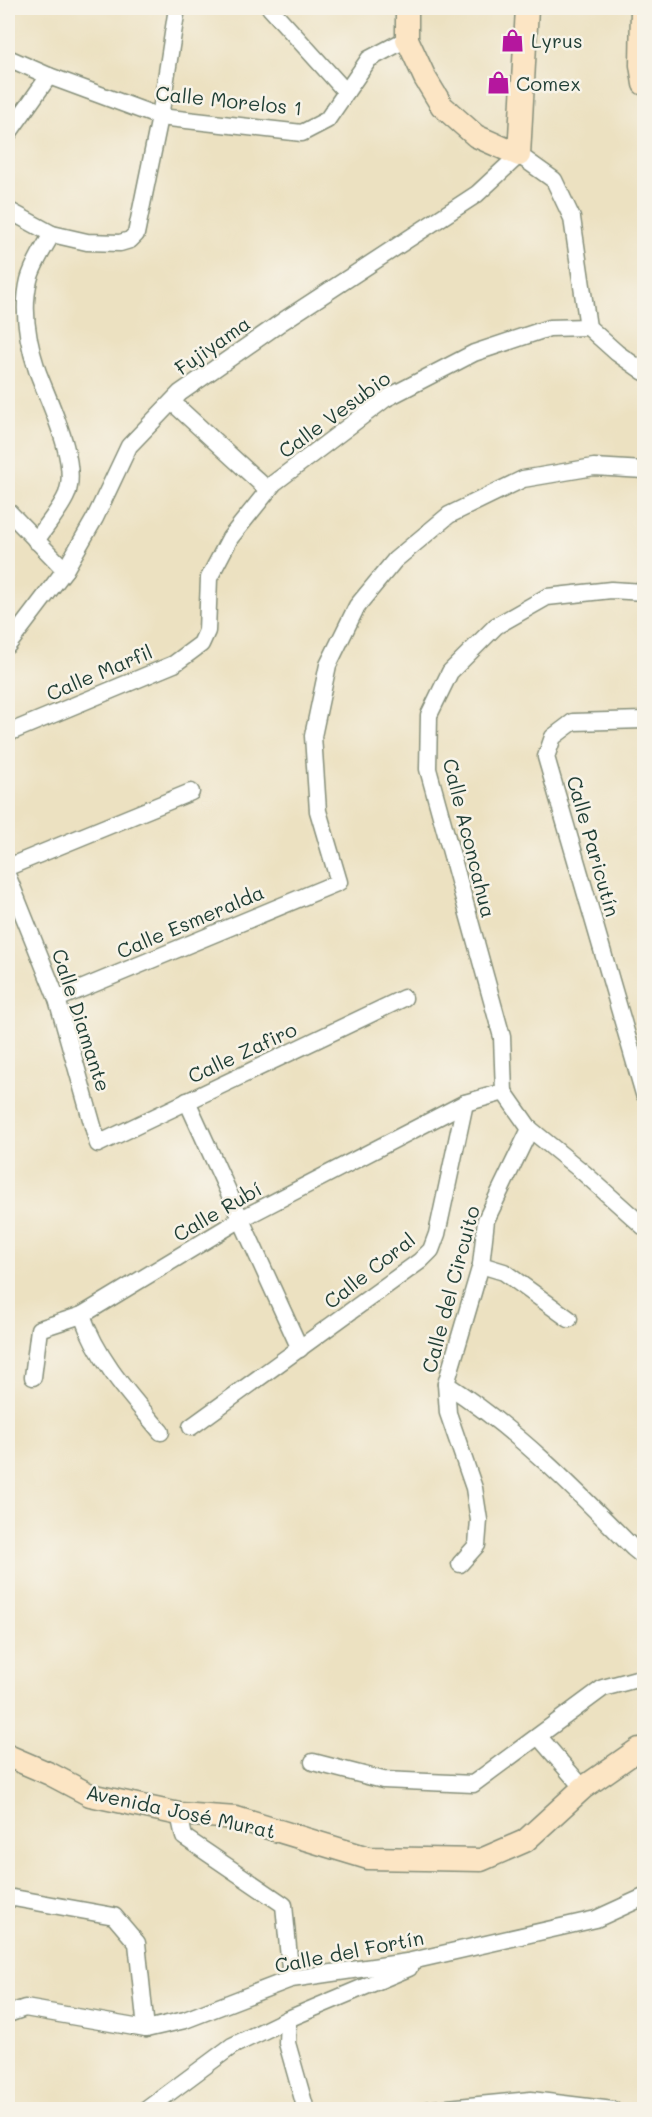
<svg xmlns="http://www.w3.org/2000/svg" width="652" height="2117" font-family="Mali,sans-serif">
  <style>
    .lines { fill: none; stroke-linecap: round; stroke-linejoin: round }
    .street-casing { stroke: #868f7a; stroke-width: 19 }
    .secondary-casing { stroke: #868f7a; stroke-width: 25 }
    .street { stroke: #fff; stroke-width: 16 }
    .secondary { stroke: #fce5c4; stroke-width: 22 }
    .labels { text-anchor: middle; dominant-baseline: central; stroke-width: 5; stroke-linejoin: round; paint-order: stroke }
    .poi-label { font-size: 20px; fill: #1f3d34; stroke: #f7f3e8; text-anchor: start }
    .street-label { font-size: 20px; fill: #1f3d34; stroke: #f7f3e8 }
  </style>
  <rect width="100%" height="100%" fill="#f7f3e8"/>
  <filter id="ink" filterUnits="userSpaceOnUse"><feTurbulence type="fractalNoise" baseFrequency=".0167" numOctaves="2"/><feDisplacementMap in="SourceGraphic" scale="12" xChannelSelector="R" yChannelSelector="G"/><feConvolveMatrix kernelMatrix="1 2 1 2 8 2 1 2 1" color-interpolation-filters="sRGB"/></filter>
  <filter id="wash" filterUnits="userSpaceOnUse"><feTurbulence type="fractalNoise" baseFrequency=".008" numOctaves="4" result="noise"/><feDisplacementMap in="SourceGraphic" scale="24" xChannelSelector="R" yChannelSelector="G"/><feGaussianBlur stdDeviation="1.35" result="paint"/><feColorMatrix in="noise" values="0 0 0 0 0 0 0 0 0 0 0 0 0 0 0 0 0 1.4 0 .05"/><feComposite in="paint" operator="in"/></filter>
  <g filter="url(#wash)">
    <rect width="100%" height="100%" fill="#ece1c1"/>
  </g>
  <g filter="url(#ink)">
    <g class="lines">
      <defs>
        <g id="street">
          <polyline points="270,8 346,92"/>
          <polyline points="8,58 49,76 160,117 302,133 327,120 369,59 407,39"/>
          <polyline points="8,134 49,76"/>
          <polyline points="8,210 52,234 87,242 120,243 130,240 136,234 160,117 177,8"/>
          <polyline points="172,402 268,490"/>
          <polyline points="8,511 65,570"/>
          <path d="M36,541c9,-14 25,-32 31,-47 12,-33 -18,-91 -30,-124 -9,-27 -15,-61 -8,-90 4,-16 15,-32 23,-46"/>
          <polyline points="8,645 65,570 95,518 129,446 180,393 283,321 477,194 519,155 554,180 572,218 588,327 617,353 644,372"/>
          <polyline points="644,720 573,722 553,737 546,757 644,1094"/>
          <polyline points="8,733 174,664 201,644 207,631 209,578 230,538 274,483 385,399 474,353 549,328 588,327"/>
          <polyline points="8,867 191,792"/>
          <polyline points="8,877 57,999 98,1144 404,998"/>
          <polyline points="57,999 339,882 318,811 313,736 328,665 357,606 395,560 449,515 523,479 594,467 644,470"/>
          <polyline points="504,1092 502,1037 428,769 429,715 450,672 496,626 547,597 611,590 644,592"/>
          <polyline points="504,1092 530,1129 584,1173 644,1227"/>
          <polyline points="187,1101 300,1349"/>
          <polyline points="481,1265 504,1272 569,1319"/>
          <path d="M82,1315c16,46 48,80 79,117"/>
          <polyline points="33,1377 39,1329 82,1315 241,1219 465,1103 504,1092"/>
          <path d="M446,1384c70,45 128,104 187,164l11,9"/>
          <polyline points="191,1427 420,1261 431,1250 437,1234 465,1103"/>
          <polyline points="460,1564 477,1545 479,1520 474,1488 448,1413 446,1384 481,1265 486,1220 530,1129"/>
          <polyline points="539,1737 583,1788"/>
          <polyline points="313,1762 383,1780 473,1784 603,1688 644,1677"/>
          <polyline points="179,1814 184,1837 284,1905 291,1979"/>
          <polyline points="8,1897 114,1916 137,1943 146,2029"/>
          <polyline points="8,2014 25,2008 146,2029 185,2020 291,1979 407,1962 596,1919 644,1897"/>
          <polyline points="288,2019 287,2043 306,2110"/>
          <polyline points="146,2110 232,2046 288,2019 409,1968"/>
          <polyline points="427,2110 531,2100 613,2110"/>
        </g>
        <g id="secondary">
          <polyline points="407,8 407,39 425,78 442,106 476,136 519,155 527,8"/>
          <polyline points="642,8 641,65 644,84"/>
          <polyline points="8,1756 50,1774 90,1795 179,1814 236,1818 368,1858 481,1860 525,1841 583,1788 639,1749 644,1749"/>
        </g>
      </defs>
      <use href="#street" class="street-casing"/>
      <use href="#secondary" class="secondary-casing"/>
      <use href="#street" class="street"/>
      <use href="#secondary" class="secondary"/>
    </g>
  </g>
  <defs>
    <symbol id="shop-bare" viewBox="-9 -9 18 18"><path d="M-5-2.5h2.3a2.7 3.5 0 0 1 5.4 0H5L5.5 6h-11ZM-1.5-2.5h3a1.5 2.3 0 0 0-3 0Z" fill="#b5179e" stroke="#f7f3e8" stroke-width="2.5" paint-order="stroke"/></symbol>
  </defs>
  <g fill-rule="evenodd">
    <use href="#shop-bare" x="496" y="24" width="33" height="33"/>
    <use href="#shop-bare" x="482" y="66" width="33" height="33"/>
  </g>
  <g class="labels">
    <g class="poi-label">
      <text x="531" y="40">Lyrus</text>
      <text x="516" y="83">Comex</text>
    </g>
    <g class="street-label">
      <text transform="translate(229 100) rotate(6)">Calle Morelos 1</text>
      <text transform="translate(212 345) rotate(-35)">Fujiyama</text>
      <text transform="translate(334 414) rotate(-36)">Calle Vesubio</text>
      <text transform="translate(99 672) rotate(-23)">Calle Marfil</text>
      <text transform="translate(470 838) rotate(76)">Calle Aconcahua</text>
      <text transform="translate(594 846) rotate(74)">Calle Paricutín</text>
      <text transform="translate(190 921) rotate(-23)">Calle Esmeralda</text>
      <text transform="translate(82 1020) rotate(72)">Calle Diamante</text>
      <text transform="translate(242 1052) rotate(-25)">Calle Zafiro</text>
      <text transform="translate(217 1211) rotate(-30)">Calle Rubí</text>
      <text transform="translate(369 1270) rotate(-38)">Calle Coral</text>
      <text transform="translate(450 1289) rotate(-75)">Calle del Circuito</text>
      <text transform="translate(181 1811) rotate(12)">Avenida José Murat</text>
      <text transform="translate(349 1951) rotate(-11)">Calle del Fortín</text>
    </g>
  </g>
  <rect width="652" height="2117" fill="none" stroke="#f7f3e8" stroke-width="30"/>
</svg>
